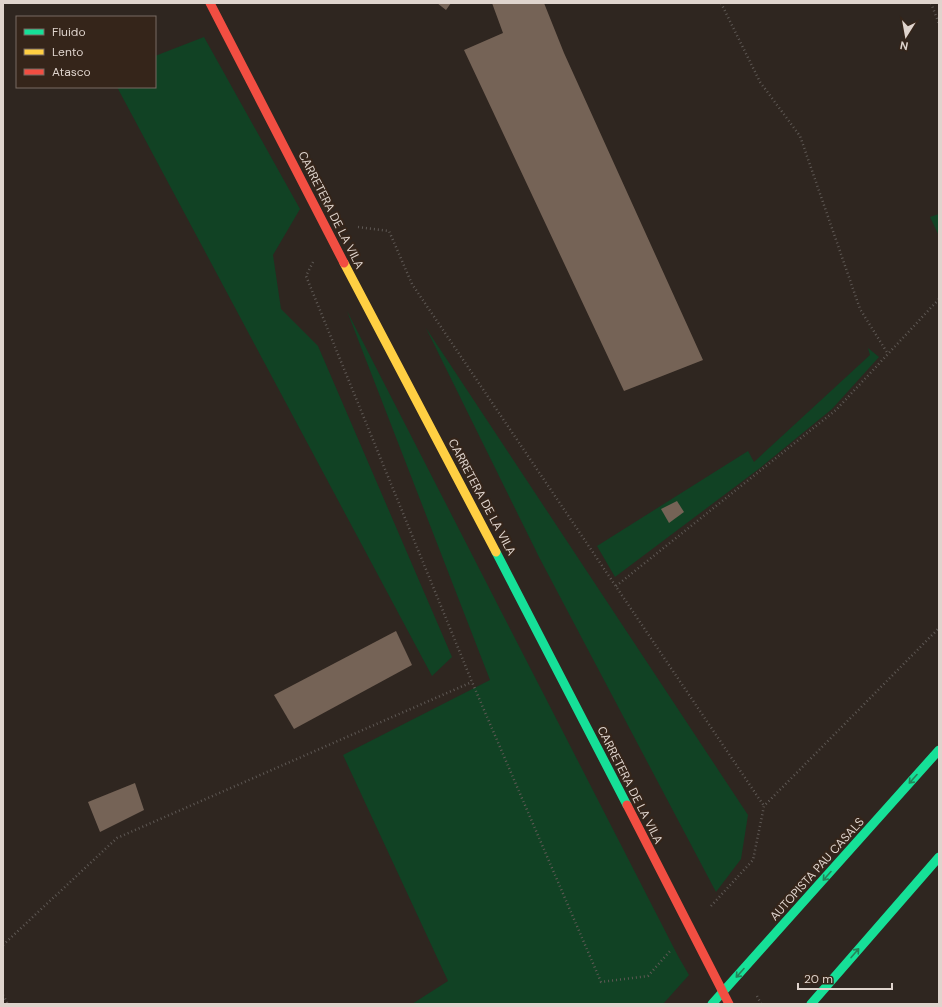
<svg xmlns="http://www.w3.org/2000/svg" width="942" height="1007" font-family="'DM Sans',sans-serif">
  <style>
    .green { fill: #114224 }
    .building { fill: #756356 }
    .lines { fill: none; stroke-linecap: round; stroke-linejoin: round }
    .path { stroke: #5f5955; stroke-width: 2.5; stroke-dasharray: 1 3; stroke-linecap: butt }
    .fast { stroke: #16e098; stroke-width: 9 }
    .slow { stroke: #ffcf43; stroke-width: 9 }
    .jam { stroke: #f24e42; stroke-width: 9 }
    .oneway { stroke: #268259 }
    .labels { text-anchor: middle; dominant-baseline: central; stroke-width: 4; stroke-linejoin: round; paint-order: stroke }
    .street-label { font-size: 12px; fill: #dfd4cd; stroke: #35251a }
  </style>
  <rect width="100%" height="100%" fill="#2f2620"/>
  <g class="green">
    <polygon points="204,37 300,209 273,255 281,309 318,346 452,657 432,676 117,87 155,87 155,56"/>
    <polygon points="939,214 939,236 930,217"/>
    <polygon points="347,311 678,956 689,975 663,1004 412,1004 448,981 343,755 490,680"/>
    <polygon points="426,328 748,815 741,859 716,892 539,557"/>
    <polygon points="868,348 879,357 832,409 760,468 615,577 597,546 748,451 754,462 870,355"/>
  </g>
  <g class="building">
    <polygon points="437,3 451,3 446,10"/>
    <polygon points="492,3 544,3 564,53 703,360 624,391 464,50 503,33"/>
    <polygon points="677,501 684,512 669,523 661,509"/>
    <polygon points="396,631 412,665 294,729 274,695"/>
    <polygon points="135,783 144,810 100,832 88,802"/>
  </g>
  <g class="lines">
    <g class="path">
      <polyline points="721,3 760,82 800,136 860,309 888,354"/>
      <polyline points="931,3 939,24"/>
      <polyline points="358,227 389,231 412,284 764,806"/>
      <polyline points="313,262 306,276 472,682 601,982 648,976 671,950"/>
      <polyline points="616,586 836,410 939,299"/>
      <polyline points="711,906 753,860 764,806 939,628"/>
      <polyline points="3,945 117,838 472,682"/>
      <polyline points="3,995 8,1004"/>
      <polyline points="757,996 761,1004"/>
    </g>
    <g class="fast">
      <polyline points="496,552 627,805"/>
      <polyline points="712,1004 939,750"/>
      <polyline points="811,1004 939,857"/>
    </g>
    <polyline class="slow" points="344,263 496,552"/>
    <g class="jam">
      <polyline points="210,3 344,263"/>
      <polyline points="627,805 729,1004"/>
    </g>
  </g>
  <defs><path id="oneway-shaft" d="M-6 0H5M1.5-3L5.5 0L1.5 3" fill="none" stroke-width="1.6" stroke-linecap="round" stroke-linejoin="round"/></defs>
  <g class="oneway">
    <use href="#oneway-shaft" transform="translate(913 779) rotate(132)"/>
    <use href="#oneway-shaft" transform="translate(827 876) rotate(132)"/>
    <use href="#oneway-shaft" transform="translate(855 953) rotate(-49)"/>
    <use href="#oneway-shaft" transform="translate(740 973) rotate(132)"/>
  </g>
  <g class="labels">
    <g class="street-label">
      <text transform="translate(331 210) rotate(63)">CARRETERA DE LA VILA</text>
      <text transform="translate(482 497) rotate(62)">CARRETERA DE LA VILA</text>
      <text transform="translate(630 785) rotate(63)">CARRETERA DE LA VILA</text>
      <text transform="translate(817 869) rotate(-48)">AUTOPISTA PAU CASALS</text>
    </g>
  </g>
  <rect width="942" height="1007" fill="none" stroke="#dfd4cd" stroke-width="8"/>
  <rect x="16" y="16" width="140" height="72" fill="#35251a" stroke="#796b62"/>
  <rect x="24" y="29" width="20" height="6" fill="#16e098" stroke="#796b62"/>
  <text x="52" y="36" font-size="12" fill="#dfd4cd">Fluido</text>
  <rect x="24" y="49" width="20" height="6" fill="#ffcf43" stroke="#796b62"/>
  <text x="52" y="56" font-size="12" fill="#dfd4cd">Lento</text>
  <rect x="24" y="69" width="20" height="6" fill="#f24e42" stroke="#796b62"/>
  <text x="52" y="76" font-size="12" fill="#dfd4cd">Atasco</text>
  <g transform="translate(906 36) rotate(191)" stroke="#35251a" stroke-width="3" paint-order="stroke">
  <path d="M0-3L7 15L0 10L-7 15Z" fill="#dfd4cd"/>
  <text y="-6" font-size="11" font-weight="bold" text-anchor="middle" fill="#dfd4cd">N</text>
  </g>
  <path d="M798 983v6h94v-6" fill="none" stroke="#dfd4cd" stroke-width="2"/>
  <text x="804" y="983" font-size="12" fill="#dfd4cd" stroke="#35251a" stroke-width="3" paint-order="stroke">20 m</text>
</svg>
